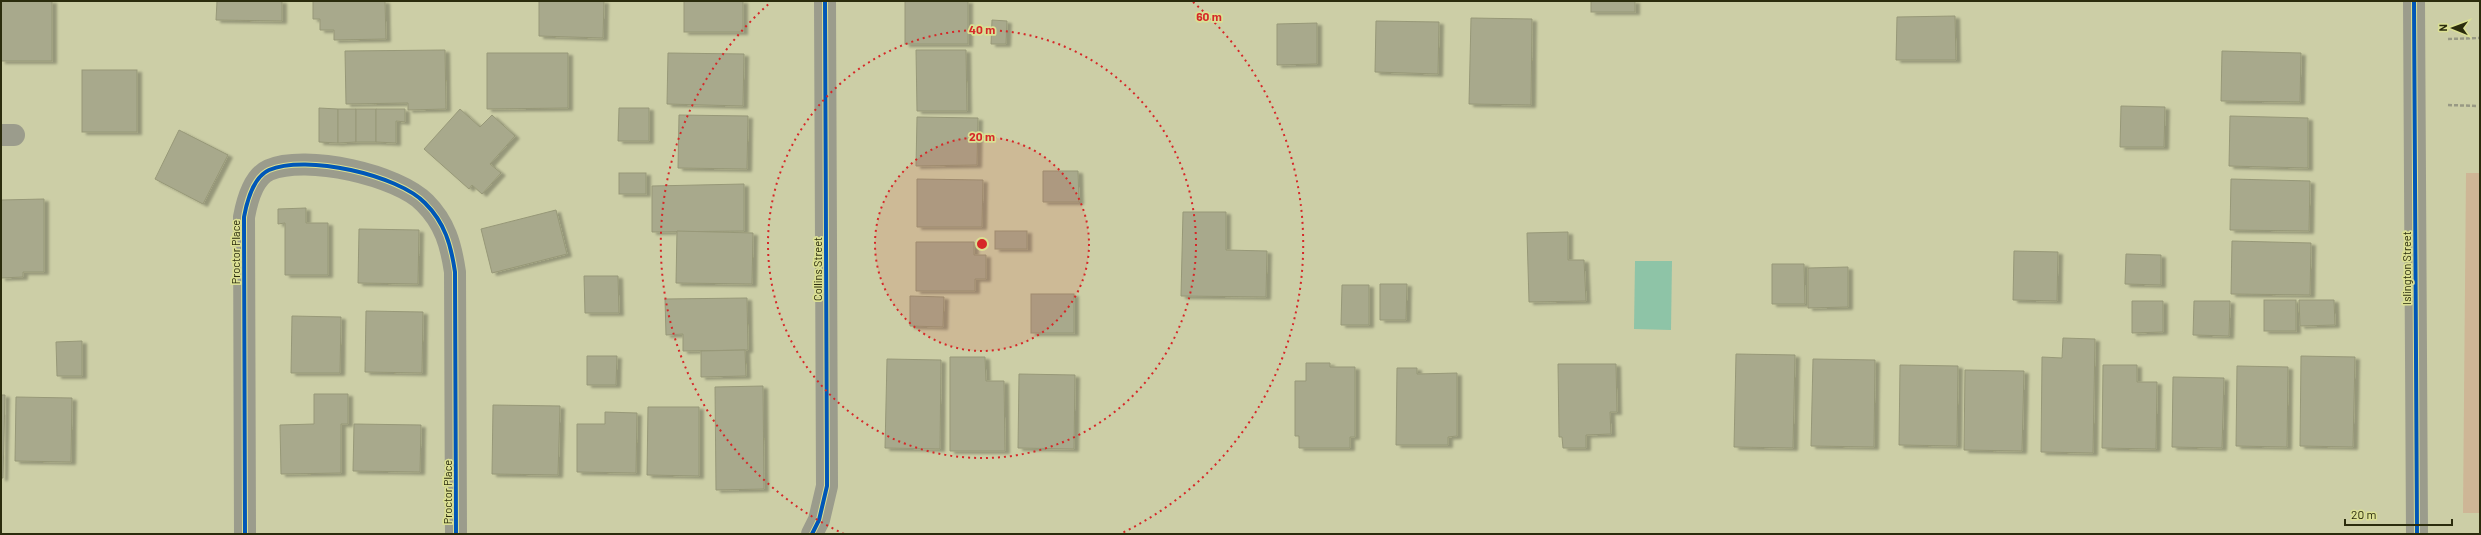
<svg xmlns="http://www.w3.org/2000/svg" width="2481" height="535" font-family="Barlow,sans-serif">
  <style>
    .green { fill: #ceb696 }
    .water { fill: #8ec4a7 }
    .building { fill: #a8a98c; stroke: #979878; filter: url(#shadow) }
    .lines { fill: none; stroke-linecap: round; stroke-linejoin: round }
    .path { stroke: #989984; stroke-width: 2.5; stroke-dasharray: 4 2; stroke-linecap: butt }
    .minor { stroke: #9b9c8c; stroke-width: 22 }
    .cycleway-casing { stroke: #dbe094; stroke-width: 6 }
    .cycleway { stroke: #0057b8; stroke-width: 4 }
    .ring { fill: none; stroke: #d62828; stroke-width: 2; stroke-dasharray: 2 4 }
    .labels { text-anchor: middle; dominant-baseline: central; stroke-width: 3.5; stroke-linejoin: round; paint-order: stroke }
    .street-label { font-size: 11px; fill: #2b2c0d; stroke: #dbe094 }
    .centre { fill: #d62828; stroke: #dbe094; stroke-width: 2 }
    .ring-label { font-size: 12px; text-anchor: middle; font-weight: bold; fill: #d62828; stroke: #dbe094; stroke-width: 3.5; stroke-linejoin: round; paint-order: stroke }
  </style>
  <defs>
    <filter id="shadow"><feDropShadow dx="4.5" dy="2.5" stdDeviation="1" flood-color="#0004"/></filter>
  </defs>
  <rect width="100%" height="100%" fill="#cccea6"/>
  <polygon class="green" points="2466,173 2480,173 2480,513 2463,513"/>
  <polygon class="water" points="1635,261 1672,261 1671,330 1634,329"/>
  <g class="building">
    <rect x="1" y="1" width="51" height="60"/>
    <polygon points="217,1 282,1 282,21 216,20"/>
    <polygon points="313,1 385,1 386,39 334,40 334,30 320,30 320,19 313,19"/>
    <polygon points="539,1 604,1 603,38 539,36"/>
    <rect x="684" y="1" width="59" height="31"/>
    <rect x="905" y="1" width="63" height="43"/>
    <rect x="1591" y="1" width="44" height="11"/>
    <polygon points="1955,16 1956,60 1896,60 1897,17"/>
    <polygon points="1471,18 1532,19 1531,105 1469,104"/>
    <polygon points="992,20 1007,21 1006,44 991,44"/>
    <polygon points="1376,21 1439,22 1438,74 1375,72"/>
    <polygon points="1317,23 1317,64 1277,65 1277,24"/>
    <polygon points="445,50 446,109 408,110 408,103 346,104 345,51"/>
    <polygon points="916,50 966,50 967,111 917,111"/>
    <polygon points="2222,51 2301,53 2300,102 2221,101"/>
    <polygon points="487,53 568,53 568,108 487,109"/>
    <polygon points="668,53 744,54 743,106 667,104"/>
    <rect x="82" y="70" width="55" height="62"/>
    <polygon points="2121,106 2165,107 2164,147 2120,147"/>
    <polygon points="319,108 338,109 338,143 319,142"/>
    <polygon points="619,108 649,108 649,141 618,141"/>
    <polygon points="338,109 356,109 356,142 338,143"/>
    <rect x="356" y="109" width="20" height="33"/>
    <polygon points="376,109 405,109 405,122 396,121 396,143 376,142"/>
    <polygon points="460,109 480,127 492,115 515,136 490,164 501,173 482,194 472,185 469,189 424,149"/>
    <polygon points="679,115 748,116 747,169 678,168"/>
    <polygon points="2230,116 2308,118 2308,168 2229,166"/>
    <polygon points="917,117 978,118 977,165 916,166"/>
    <polygon points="179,130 228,155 203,204 155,179"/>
    <polygon points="1043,171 1078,171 1079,202 1043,202"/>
    <rect x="619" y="173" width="27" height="21"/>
    <polygon points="917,179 983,180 982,227 917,227"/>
    <polygon points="2231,179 2310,181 2309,231 2230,230"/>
    <polygon points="744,184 744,231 652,232 652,186"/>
    <polygon points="44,199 44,272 23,272 23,277 1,278 1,200"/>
    <polygon points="306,208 306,223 328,223 328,275 285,275 285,223 278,224 278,209"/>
    <polygon points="556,210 567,254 492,273 481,229"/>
    <polygon points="1183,212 1226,212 1226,250 1267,251 1266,297 1181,296"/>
    <polygon points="359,229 419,230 418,284 358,283"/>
    <polygon points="677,231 753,233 752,284 676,283"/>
    <rect x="995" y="231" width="32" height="18"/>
    <polygon points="1568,232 1568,260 1584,260 1586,301 1529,302 1527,233"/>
    <polygon points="2232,241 2311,243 2310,295 2231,294"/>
    <polygon points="916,242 974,242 974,255 986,255 986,279 975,279 975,291 916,291"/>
    <polygon points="2014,251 2058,252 2057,301 2013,300"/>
    <polygon points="2126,254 2161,255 2161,285 2125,284"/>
    <polygon points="1772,264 1804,264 1805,304 1772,304"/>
    <polygon points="1848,267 1848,307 1808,308 1808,268"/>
    <polygon points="584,276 618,276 619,313 585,313"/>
    <polygon points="1380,284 1407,284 1406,320 1380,320"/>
    <polygon points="1342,285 1369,285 1369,325 1341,325"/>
    <rect x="1031" y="294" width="43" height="39"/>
    <polygon points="910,296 944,297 943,327 910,326"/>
    <polygon points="747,298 748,350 683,351 683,334 666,335 665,299"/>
    <rect x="2264" y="300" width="32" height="31"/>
    <polygon points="2299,300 2334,300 2335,325 2300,326"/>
    <polygon points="2132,301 2163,301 2163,332 2132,333"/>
    <polygon points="2194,301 2230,301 2229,336 2193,335"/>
    <polygon points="366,311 423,312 422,373 365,372"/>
    <polygon points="292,316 341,317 340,373 291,373"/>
    <polygon points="2063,338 2095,339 2093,453 2041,452 2042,357 2062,358"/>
    <polygon points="82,341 82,376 57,376 56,342"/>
    <polygon points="745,350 746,376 701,377 701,351"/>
    <polygon points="1736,354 1795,355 1793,448 1734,447"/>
    <polygon points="587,356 617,356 616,385 587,385"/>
    <polygon points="2301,356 2355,357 2353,447 2300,446"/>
    <polygon points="950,357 985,357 986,381 1004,381 1005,451 950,451"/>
    <polygon points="887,359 941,360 940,449 885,448"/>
    <polygon points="1813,359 1875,360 1874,447 1811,446"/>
    <polygon points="1306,363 1330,363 1330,367 1355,367 1355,437 1350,437 1350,448 1299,448 1299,436 1295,436 1295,381 1306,381"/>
    <polygon points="1558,364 1616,364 1617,412 1610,412 1611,434 1586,435 1586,448 1563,448 1562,437 1559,437"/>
    <polygon points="1900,365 1958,366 1957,446 1899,445"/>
    <polygon points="2103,365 2137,365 2137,382 2157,382 2156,449 2102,448"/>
    <polygon points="2237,366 2288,367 2287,447 2236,446"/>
    <polygon points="1397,368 1417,368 1417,374 1457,373 1457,436 1448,437 1448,445 1396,445"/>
    <polygon points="1965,370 2024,371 2022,451 1964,450"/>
    <polygon points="1019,374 1075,375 1074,449 1018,448"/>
    <polygon points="2173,377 2224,378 2222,448 2172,447"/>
    <polygon points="763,386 764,489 716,490 715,387"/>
    <polygon points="314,394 348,394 348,424 341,424 341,473 281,474 280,425 314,424"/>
    <polygon points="1,395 5,395 3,478 1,478"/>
    <polygon points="16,397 72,398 71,462 15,461"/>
    <polygon points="493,405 560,406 558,475 492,474"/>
    <polygon points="648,407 699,407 699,476 647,475"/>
    <polygon points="605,412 637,413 636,473 577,472 577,424 605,424"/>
    <polygon points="354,424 421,425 420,472 353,471"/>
  </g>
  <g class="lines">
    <g class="path">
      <polyline points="2448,39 2480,38"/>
      <polyline points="2448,105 2477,106"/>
    </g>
    <g class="minor">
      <polyline points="2414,1 2417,534"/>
      <polyline points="1,135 14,135"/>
      <path d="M245,534l-1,-317c3,-16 9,-40 25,-47 37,-16 129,5 156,33 20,20 26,42 30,69l1,262"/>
      <polyline points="812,534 819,520 827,486 825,1"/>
    </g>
    <defs>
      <g id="cycleway">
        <polyline points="2414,1 2417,534"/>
        <path d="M245,534l-1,-317c3,-16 9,-40 25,-47 37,-16 129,5 156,33 20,20 26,42 30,69l1,262"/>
        <polyline points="812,534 819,520 827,486 825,1"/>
      </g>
    </defs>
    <use href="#cycleway" class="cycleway-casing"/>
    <use href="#cycleway" class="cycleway"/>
  </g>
  <circle cx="982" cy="244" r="107" fill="#d62828" fill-opacity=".12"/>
  <g class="ring">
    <circle cx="982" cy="244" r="107"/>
    <circle cx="982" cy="244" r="214"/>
    <path d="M844 534A321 321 0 0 1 771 2M1193 2A321 321 0 0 1 1120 534"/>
  </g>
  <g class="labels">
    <g class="street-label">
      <text transform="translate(235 252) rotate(-90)">Proctor Place</text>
      <text transform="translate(2406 268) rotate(-90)">Islington Street</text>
      <text transform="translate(817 269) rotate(-90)">Collins Street</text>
      <text transform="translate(447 492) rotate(-90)">Proctor Place</text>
    </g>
  </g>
  <circle cx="982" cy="244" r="6" class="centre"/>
  <g class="ring-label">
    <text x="1209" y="21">60 m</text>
    <text x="982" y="34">40 m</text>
    <text x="982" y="141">20 m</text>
  </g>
  <rect width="2481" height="535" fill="none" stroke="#2b2c0d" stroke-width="4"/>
  <g transform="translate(2453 28) rotate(271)" stroke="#dbe094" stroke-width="3" paint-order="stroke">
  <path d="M0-3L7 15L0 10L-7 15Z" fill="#2b2c0d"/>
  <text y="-6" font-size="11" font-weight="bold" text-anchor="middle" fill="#2b2c0d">N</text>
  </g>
  <path d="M2345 519v6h107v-6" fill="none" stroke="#2b2c0d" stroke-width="2"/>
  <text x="2351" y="519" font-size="12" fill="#2b2c0d" stroke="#dbe094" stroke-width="3" paint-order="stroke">20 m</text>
</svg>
